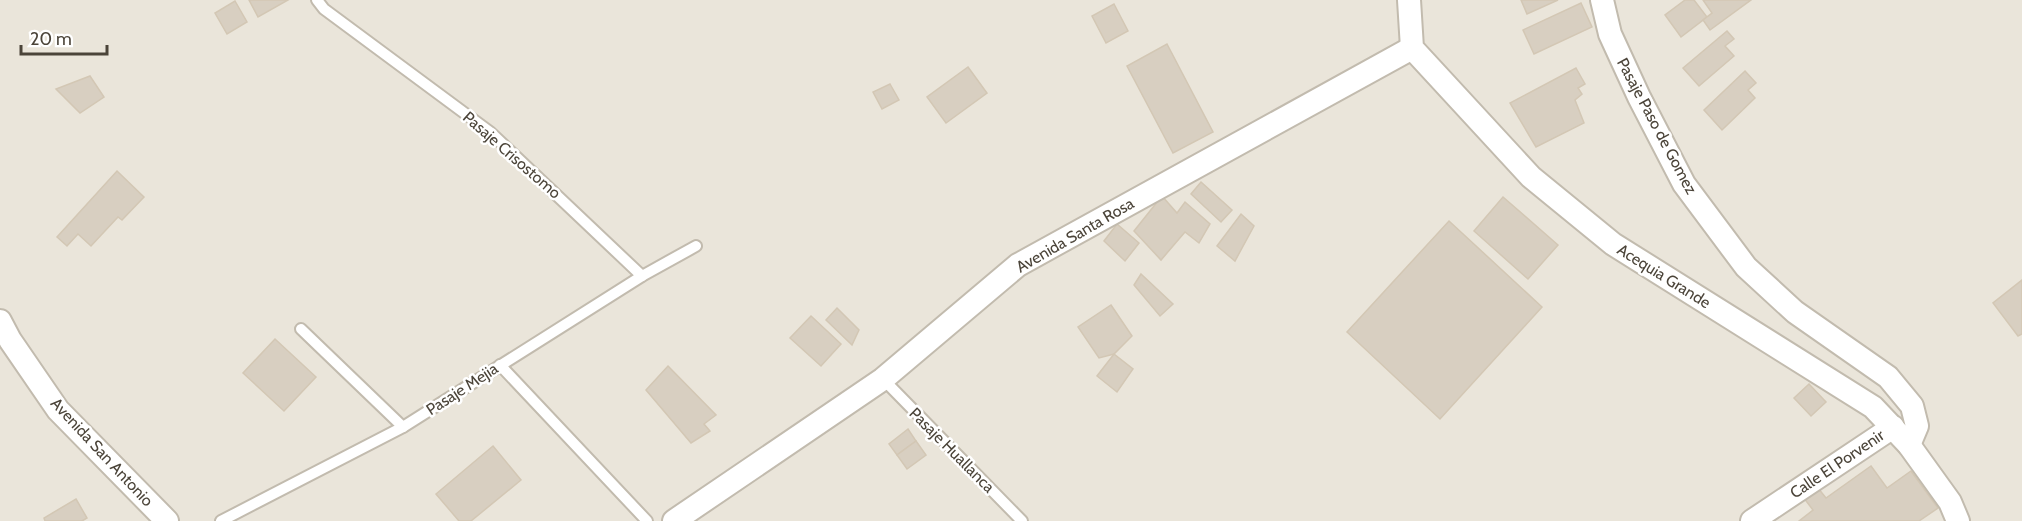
<svg xmlns="http://www.w3.org/2000/svg" width="2022" height="521" font-family="Cabin,sans-serif">
  <style>
    .residential { fill: #eae5da }
    .building { fill: #d8cfc1; stroke: #d3c7b4; stroke-width: 1.5 }
    .lines { fill: none; stroke-linecap: round; stroke-linejoin: round }
    .lane-casing { stroke: #c2bbae; stroke-width: 14 }
    .street-casing { stroke: #c2bbae; stroke-width: 26 }
    .lane { stroke: #fff; stroke-width: 10 }
    .street { stroke: #fff; stroke-width: 22 }
    .labels { text-anchor: middle; dominant-baseline: central; stroke-width: 5; stroke-linejoin: round; paint-order: stroke }
    .street-label { font-size: 16px; fill: #4b4439; stroke: #fff }
  </style>
  <rect width="100%" height="100%" fill="#f6f3ec"/>
  <rect class="residential" x="0" y="0" width="2022" height="521"/>
  <g class="building">
    <polygon points="249,0 288,0 258,17"/>
    <polygon points="1521,0 1558,0 1527,14"/>
    <polygon points="1685,0 1694,0 1707,17 1681,37 1665,15"/>
    <polygon points="1703,0 1751,0 1710,30 1703,20 1712,13"/>
    <polygon points="235,1 247,22 227,34 215,13"/>
    <polygon points="1581,3 1592,27 1534,54 1523,30"/>
    <polygon points="1114,4 1128,31 1106,43 1092,16"/>
    <polygon points="1727,31 1734,39 1725,46 1734,56 1699,86 1683,68"/>
    <polygon points="1167,44 1213,132 1173,153 1127,66"/>
    <polygon points="968,67 987,93 946,123 927,97"/>
    <polygon points="1576,68 1585,84 1578,88 1582,94 1575,100 1584,123 1536,147 1510,103"/>
    <polygon points="1745,71 1756,83 1748,90 1755,98 1722,130 1704,110"/>
    <polygon points="90,76 104,97 80,113 56,89"/>
    <polygon points="890,84 899,100 882,109 873,92"/>
    <polygon points="117,171 144,197 122,220 118,217 91,246 78,234 67,246 57,237"/>
    <polygon points="1201,182 1232,210 1221,222 1191,194"/>
    <polygon points="1162,196 1177,213 1185,202 1210,224 1199,243 1185,232 1161,260 1134,231"/>
    <polygon points="1503,197 1558,245 1528,279 1474,231"/>
    <polygon points="1241,214 1254,226 1235,261 1217,246"/>
    <polygon points="1449,221 1542,307 1440,419 1347,332"/>
    <polygon points="1117,224 1139,243 1125,261 1104,241"/>
    <polygon points="1141,274 1173,304 1160,316 1134,285"/>
    <polygon points="2022,280 2022,334 2018,336 1993,303"/>
    <polygon points="1111,305 1132,336 1114,354 1099,358 1078,327"/>
    <polygon points="837,308 859,330 852,345 826,320"/>
    <polygon points="811,316 841,344 821,366 790,338"/>
    <polygon points="275,339 316,377 284,411 243,373"/>
    <polygon points="1114,354 1133,369 1117,392 1097,376"/>
    <polygon points="668,366 716,415 704,424 710,431 691,443 646,390"/>
    <polygon points="1809,384 1826,402 1811,416 1794,398"/>
    <polygon points="908,429 916,441 897,455 889,444"/>
    <polygon points="916,441 926,455 907,469 897,455"/>
    <polygon points="493,446 521,480 471,521 459,521 436,494"/>
    <polygon points="1871,466 1887,488 1911,471 1938,508 1919,521 1799,521 1813,510 1800,493 1814,483 1826,498"/>
    <polygon points="76,499 87,518 82,521 45,521 44,518"/>
  </g>
  <g class="lines">
    <defs>
      <g id="lane">
        <polyline points="317,0 324,9 490,132 642,276"/>
        <polyline points="301,329 403,427"/>
        <polyline points="500,365 647,521"/>
        <polyline points="883,379 1022,521"/>
        <polyline points="221,521 403,427 642,276 696,246"/>
      </g>
      <g id="street">
        <polyline points="1409,0 1412,48 1531,177 1613,244 1873,407 1909,445 1950,502 1958,521"/>
        <polyline points="1602,0 1610,34 1639,97 1684,184 1746,267 1795,312 1888,377 1912,406 1917,426 1909,445"/>
        <polyline points="0,321 10,340 58,410 167,521"/>
        <polyline points="674,521 883,379 1018,265 1412,48"/>
        <polyline points="1752,521 1893,427"/>
      </g>
    </defs>
    <use href="#lane" class="lane-casing"/>
    <use href="#street" class="street-casing"/>
    <use href="#lane" class="lane"/>
    <use href="#street" class="street"/>
  </g>
  <g class="labels">
    <g class="street-label">
      <text transform="translate(1657 126) rotate(62)">Pasaje Paso de Gomez</text>
      <text transform="translate(512 155) rotate(41)">Pasaje Crisostomo</text>
      <text transform="translate(1075 235) rotate(-30)">Avenida Santa Rosa</text>
      <text transform="translate(1664 276) rotate(32)">Acequia Grande</text>
      <text transform="translate(462 389) rotate(-33)">Pasaje Mejia</text>
      <text transform="translate(952 450) rotate(45)">Pasaje Huallanca</text>
      <text transform="translate(102 452) rotate(47)">Avenida San Antonio</text>
      <text transform="translate(1837 464) rotate(-34)">Calle El Porvenir</text>
    </g>
  </g>
  <path d="M21 45v9h86v-9" fill="none" stroke="#4b4439" stroke-width="3"/>
  <text x="30" y="45" font-size="18" fill="#4b4439" stroke="#ffffff" stroke-width="4.5" paint-order="stroke">20 m</text>
</svg>
